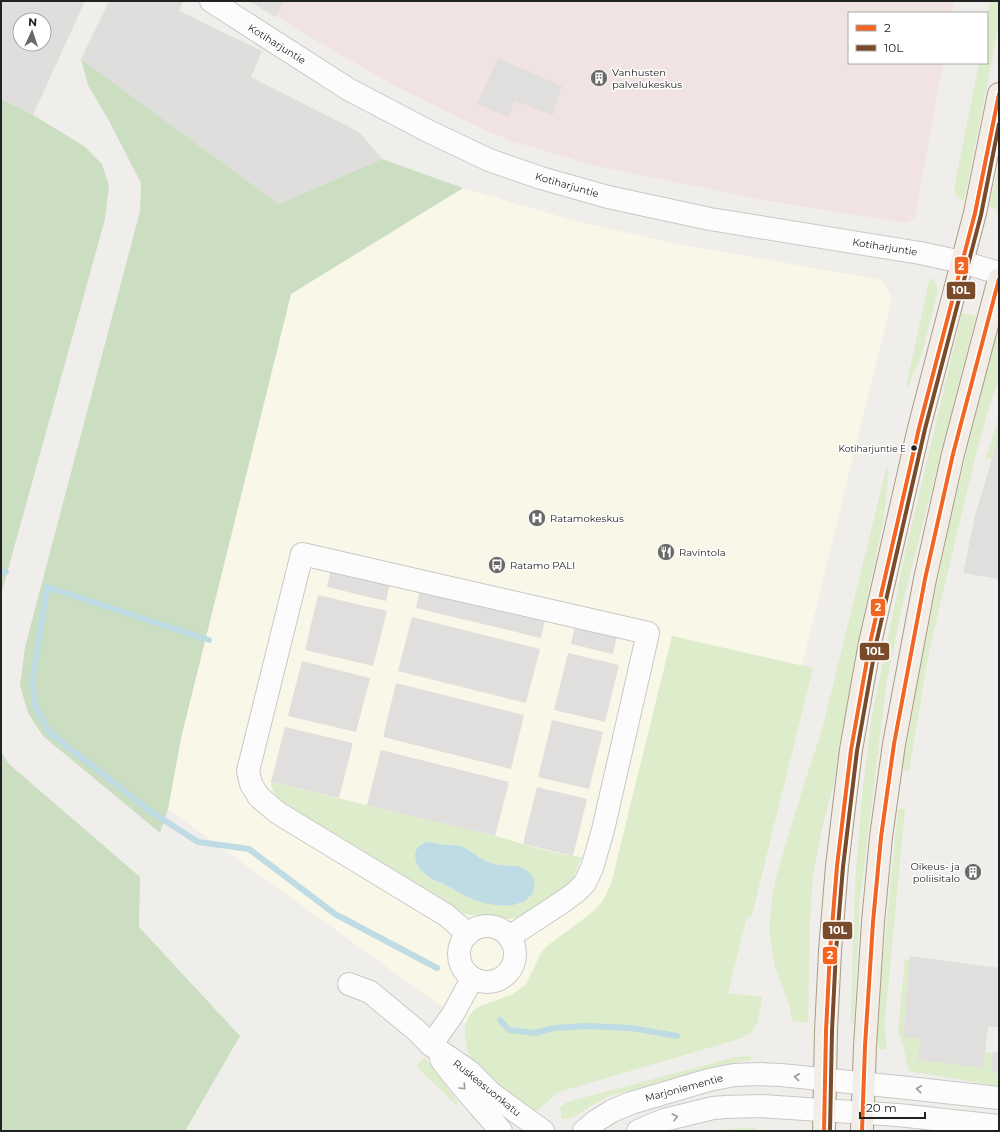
<svg xmlns="http://www.w3.org/2000/svg" width="1000" height="1132" font-family="Montserrat,sans-serif">
  <style>
    .residential { fill: #dfdedc; fill-rule: evenodd }
    .commercial { fill: #f1e3e1 }
    .education { fill: #f8f7e8 }
    .grass { fill: #ddeccb; fill-rule: evenodd }
    .forest { fill: #cbdec1 }
    .parking { fill: #e0dfde }
    .water { fill: #bfdbe3 }
    .lines { fill: none; stroke-linecap: round; stroke-linejoin: round }
    .stream { stroke: #bfdbe3; stroke-width: 6 }
    .minor-casing { stroke: #c9c8c7; stroke-width: 24 }
    .major-casing { stroke: #a79c86; stroke-width: 24 }
    .minor { stroke: #fdfcfc; stroke-width: 22 }
    .major { stroke: #f3ede7; stroke-width: 22 }
    .bus-1-casing { stroke: #fff; stroke-width: 7 }
    .bus-2-casing { stroke: #fff; stroke-width: 7 }
    .bus-1 { stroke: #f26522; stroke-width: 4 }
    .bus-2 { stroke: #7a4b2a; stroke-width: 4 }
    .oneway { stroke: #9a9a9a }
    .bus-dot { fill: #222; stroke: #fff; stroke-width: 1.5 }
    .labels { text-anchor: middle; dominant-baseline: central; stroke-width: 3; stroke-linejoin: round; paint-order: stroke }
    .bus-label { font-size: 9px; fill: #222; stroke: #fff; text-anchor: end }
    .street-label { font-size: 10px; fill: #222; stroke: #fff }
    .poi-label { font-size: 10px; fill: #222; stroke: #fff; text-anchor: start }
    .line-badge { stroke: #fff; stroke-width: 1.5 }
    .badge-label { font-size: 11px; text-anchor: middle; font-weight: bold; fill: #fff }
  </style>
  <rect width="100%" height="100%" fill="#f0eeeb"/>
  <g class="residential">
    <path d="M1,1h84l-52,114 -32,-16zM20,20h24v24h-24z"/>
    <polygon points="109,1 183,1 179,11 262,51 251,77 359,132 382,159 279,204 81,59"/>
  </g>
  <polygon class="commercial" points="253,1 954,1 952,13 849,13 849,63 943,63 915,217 907,223 763,200 592,165 515,142 491,133 395,86 308,36"/>
  <polygon class="education" points="463,188 572,220 668,242 881,280 892,298 715,1021 517,1061 168,809 181,738 291,294"/>
  <g class="grass">
    <path d="M990,1h9v21l-10,54 -25,125c-6,-3 -8,-5 -10,-12l25,-126h8v-43z"/>
    <polygon points="999,164 999,210 989,207"/>
    <polygon points="930,277 936,283 938,291 922,354 908,386 906,386"/>
    <polygon points="962,313 976,316 905,594 887,680 860,899 854,1023 851,1023 853,938 856,869 863,786 871,721 905,554"/>
    <polygon points="999,326 999,377 989,407 975,458 929,651 909,771 902,770 922,658 948,530 995,336"/>
    <polygon points="999,416 999,436 992,459 986,458"/>
    <polygon points="886,469 889,470 884,518 858,641 835,778 821,833 813,875 810,921 808,1023 792,1021 789,1005 775,967 773,954 770,938 770,920 771,904 776,878 785,846 807,775 822,730"/>
    <polygon points="672,636 813,668 752,915 746,920 728,993 762,997 758,1022 752,1032 742,1038 559,1092 535,1112 528,1113 477,1069 468,1052 465,1038 465,1025 470,1014 478,1007 513,994 526,984 541,953 547,946 590,914 602,902 611,884"/>
    <path d="M271,782l224,54c29,8 58,18 87,21l-8,20 -14,16 -33,20 -10,5 -8,1 -20,-4h-19l-15,-4 -162,-100c-8,-8 -23,-16 -22,-29zM444,845l15,1 10,4 16,11 13,4 16,1 20,22 -4,10 -10,6 -15,2 -14,-2 -18,-5 -28,-14 -11,-4 -12,-9z"/>
    <path d="M898,809h7l-20,210v11l2,19 -7,1c-3,-6 -4,-12 -4,-19z"/>
    <polygon points="905,959 910,960 903,1037 920,1038 983,1068 984,1052 992,1053 991,1072 999,1074 999,1086 914,1072 908,1070 905,1053 898,1029"/>
    <polygon points="751,1056 751,1060 734,1063 610,1096 589,1107 572,1118 562,1119 560,1107 567,1102 735,1057"/>
    <polygon points="425,1057 458,1103 456,1105 416,1066"/>
    <polygon points="743,1128 756,1128 756,1131 708,1131"/>
  </g>
  <g class="forest">
    <polygon points="81,59 279,204 382,159 463,188 291,294 181,738 168,809 160,833 43,736 28,713 20,686 25,647 140,211 141,183 108,119 88,85"/>
    <polygon points="1,99 33,115 84,146 102,164 109,186 105,219 1,595"/>
    <polygon points="1,752 9,764 140,877 139,927 240,1036 185,1131 1,1131"/>
  </g>
  <g class="parking">
    <polygon points="249,1 285,1 275,17"/>
    <polygon points="498,58 562,86 553,115 515,101 508,117 477,104"/>
    <polygon points="999,436 999,579 963,573 976,512"/>
    <polygon points="333,561 392,574 386,601 327,587"/>
    <polygon points="422,581 547,610 541,638 416,608"/>
    <polygon points="318,595 387,611 373,666 305,650"/>
    <polygon points="412,617 540,649 526,703 398,671"/>
    <polygon points="577,617 619,627 613,654 571,644"/>
    <polygon points="568,653 619,665 605,722 554,710"/>
    <polygon points="302,661 370,678 356,732 288,716"/>
    <polygon points="396,683 524,715 511,769 383,737"/>
    <polygon points="552,720 603,732 589,789 538,777"/>
    <polygon points="285,727 353,743 339,798 271,782"/>
    <polygon points="381,750 509,782 495,836 367,805"/>
    <polygon points="537,787 587,799 573,856 523,844"/>
    <polygon points="910,956 999,968 999,1027 988,1027 983,1068 918,1060 920,1039 903,1037"/>
    <polygon points="999,1051 999,1074 991,1072 992,1053"/>
  </g>
  <path class="water" d="M429,842c5,1 10,2 15,3 5,0 11,0 16,1 10,3 17,11 26,15 10,5 19,4 30,5 11,2 21,10 18,23 -7,24 -45,17 -62,10 -10,-4 -18,-10 -27,-14 -9,-4 -14,-5 -21,-12 -12,-10 -13,-29 5,-31z"/>
  <g class="lines">
    <g class="stream">
      <polyline points="1,571 6,572"/>
      <polyline points="209,640 47,587 32,683 35,705 49,732 150,811 198,842 249,849 335,914 437,968"/>
      <polyline points="500,1020 509,1030 535,1033 554,1028 587,1026 631,1028 677,1036"/>
    </g>
    <defs>
      <g id="minor">
        <polyline points="211,1 348,89 428,131 489,160 541,178 608,197 710,219 920,253 962,262 999,273"/>
        <circle cx="487" cy="954" r="28"/>
        <polyline points="468,934 446,915 278,813 259,797 251,784 248,771 302,554 648,633 603,830 592,868 585,883 576,892 564,901 509,937"/>
        <polyline points="349,984 370,992 416,1030 431,1045 469,1071 492,1094 543,1131"/>
        <polyline points="431,1045 453,1014 472,979"/>
        <path d="M441,1059c18,26 40,48 60,72"/>
        <polyline points="584,1131 596,1121 612,1111 631,1103 709,1080 734,1075 759,1074 781,1075 908,1088 999,1098"/>
        <polyline points="638,1131 664,1120 713,1108 726,1107 760,1106 898,1115 999,1126"/>
      </g>
      <g id="major">
        <polyline points="824,1131 826,1031 830,951 837,866 844,807 851,750 862,687 870,643 919,428 975,213 999,94"/>
        <polyline points="862,1131 865,1046 873,922 881,837 894,744 925,579 953,454 999,279"/>
      </g>
    </defs>
    <use href="#minor" class="minor-casing"/>
    <use href="#major" class="major-casing"/>
    <use href="#minor" class="minor"/>
    <use href="#major" class="major"/>
    <defs>
      <g id="bus-1">
        <polyline points="824,1131 826,1031 830,951 837,866 851,750 870,643 919,428 975,213 999,94"/>
        <polyline points="862,1131 865,1046 873,922 881,837 894,744 925,579 953,454 999,279"/>
      </g>
      <polyline id="bus-2" points="830,1131 832,1031 836,951 843,867 857,751 876,644 925,429 981,215 999,124"/>
    </defs>
    <use href="#bus-1" class="bus-1-casing"/>
    <use href="#bus-2" class="bus-2-casing"/>
    <use href="#bus-1" class="bus-1"/>
    <use href="#bus-2" class="bus-2"/>
  </g>
  <defs><path id="oneway-chevron" d="M-2-3.5L2.5 0L-2 3.5" fill="none" stroke-width="1.6" stroke-linecap="round" stroke-linejoin="round"/></defs>
  <g class="oneway">
    <use href="#oneway-chevron" transform="translate(797 1077) rotate(-174)"/>
    <use href="#oneway-chevron" transform="translate(463 1087) rotate(47)"/>
    <use href="#oneway-chevron" transform="translate(919 1089) rotate(-174)"/>
    <use href="#oneway-chevron" transform="translate(675 1117) rotate(-14)"/>
  </g>
  <defs>
    <symbol id="building-disc" viewBox="-11 -11 22 22"><circle r="9.5" fill="#6a6968" stroke="#fff"/><path d="M-4-6H4V6H1V3H-1V6H-4ZM-2.5-4.3h1.7v1.8h-1.7ZM.8-4.3h1.7v1.8H.8ZM-2.5-1h1.7V.8h-1.7ZM.8-1h1.7V.8H.8Z" fill="#fff"/></symbol>
    <symbol id="hospital-disc" viewBox="-11 -11 22 22"><circle r="9.5" fill="#6a6968" stroke="#fff"/><path d="M-5-5h3v3.5h4V-5h3V5h-3V1.5h-4V5h-3Z" fill="#fff"/></symbol>
    <symbol id="restaurant-disc" viewBox="-11 -11 22 22"><circle r="9.5" fill="#6a6968" stroke="#fff"/><path d="M-5-6h1v4h1v-4h1v4h1v-4h1v5L-1.5 .5V6h-2V.5L-5-1ZM5-6V6H3V1.5H1.5Q1.5-4 5-6Z" fill="#fff"/></symbol>
    <symbol id="bus-disc" viewBox="-11 -11 22 22"><circle r="9.5" fill="#6a6968" stroke="#fff"/><path d="M-5-6H5V4H4V6H2V4H-2V6H-4V4H-5ZM-3.5-4V0h7V-4ZM-3.5 1.2v1.5H-2V1.2ZM2 1.2v1.5H3.5V1.2Z" fill="#fff"/></symbol>
  </defs>
  <g fill-rule="evenodd">
    <use href="#building-disc" x="589" y="68" width="20" height="20"/>
    <use href="#hospital-disc" x="527" y="508" width="20" height="20"/>
    <use href="#restaurant-disc" x="656" y="542" width="20" height="20"/>
    <use href="#bus-disc" x="487" y="555" width="20" height="20"/>
    <use href="#building-disc" x="963" y="862" width="20" height="20"/>
  </g>
  <circle class="bus-dot" cx="914" cy="448" r="3.5"/>
  <g class="labels">
    <g class="bus-label">
      <text x="906" y="448">Kotiharjuntie E</text>
    </g>
    <g class="street-label">
      <text transform="translate(277 44) rotate(32)">Kotiharjuntie</text>
      <text transform="translate(567 185) rotate(16)">Kotiharjuntie</text>
      <text transform="translate(885 247) rotate(9)">Kotiharjuntie</text>
      <text transform="translate(487 1088) rotate(39)">Ruskeasuonkatu</text>
      <text transform="translate(684 1088) rotate(-15)">Marjoniementie</text>
    </g>
    <g class="poi-label">
      <text x="612" y="72">Vanhusten<tspan x="612" dy="12">palvelukeskus</tspan></text>
      <text x="550" y="518">Ratamokeskus</text>
      <text x="679" y="552">Ravintola</text>
      <text x="510" y="565">Ratamo PALI</text>
      <text x="960" y="866" text-anchor="end">Oikeus- ja<tspan x="960" dy="12">poliisitalo</tspan></text>
    </g>
  </g>
  <g class="line-badge">
    <rect x="954" y="256" width="15" height="19" rx="4" fill="#f26522"/>
    <rect x="946" y="281" width="30" height="19" rx="4" fill="#7a4b2a"/>
    <rect x="870" y="598" width="16" height="19" rx="4" fill="#f26522"/>
    <rect x="859" y="642" width="31" height="19" rx="4" fill="#7a4b2a"/>
    <rect x="822" y="921" width="31" height="19" rx="4" fill="#7a4b2a"/>
    <rect x="822" y="946" width="16" height="19" rx="4" fill="#f26522"/>
  </g>
  <g class="badge-label">
    <text x="961" y="270">2</text>
    <text x="961" y="294">10L</text>
    <text x="878" y="611">2</text>
    <text x="875" y="655">10L</text>
    <text x="838" y="934">10L</text>
    <text x="830" y="959">2</text>
  </g>
  <rect width="1000" height="1132" fill="none" stroke="#222222" stroke-width="4"/>
  <rect x="848" y="12" width="140" height="52" fill="#ffffff" stroke="#a7a7a7"/>
  <rect x="856" y="25" width="20" height="6" fill="#f26522" stroke="#a7a7a7"/>
  <text x="884" y="32" font-size="12" fill="#222222">2</text>
  <rect x="856" y="45" width="20" height="6" fill="#7a4b2a" stroke="#a7a7a7"/>
  <text x="884" y="52" font-size="12" fill="#222222">10L</text>
  <g transform="translate(32 32) rotate(3)"><circle r="19" fill="#ffffff" stroke="#a7a7a7"/>
  <path d="M0-3L7 15L0 10L-7 15Z" fill="#6a6968"/>
  <text y="-6" font-size="11" font-weight="bold" text-anchor="middle" fill="#222222">N</text>
  </g>
  <path d="M860 1112v6h65v-6" fill="none" stroke="#222222" stroke-width="2"/>
  <text x="866" y="1112" font-size="12" fill="#222222" stroke="#ffffff" stroke-width="3" paint-order="stroke">20 m</text>
</svg>
